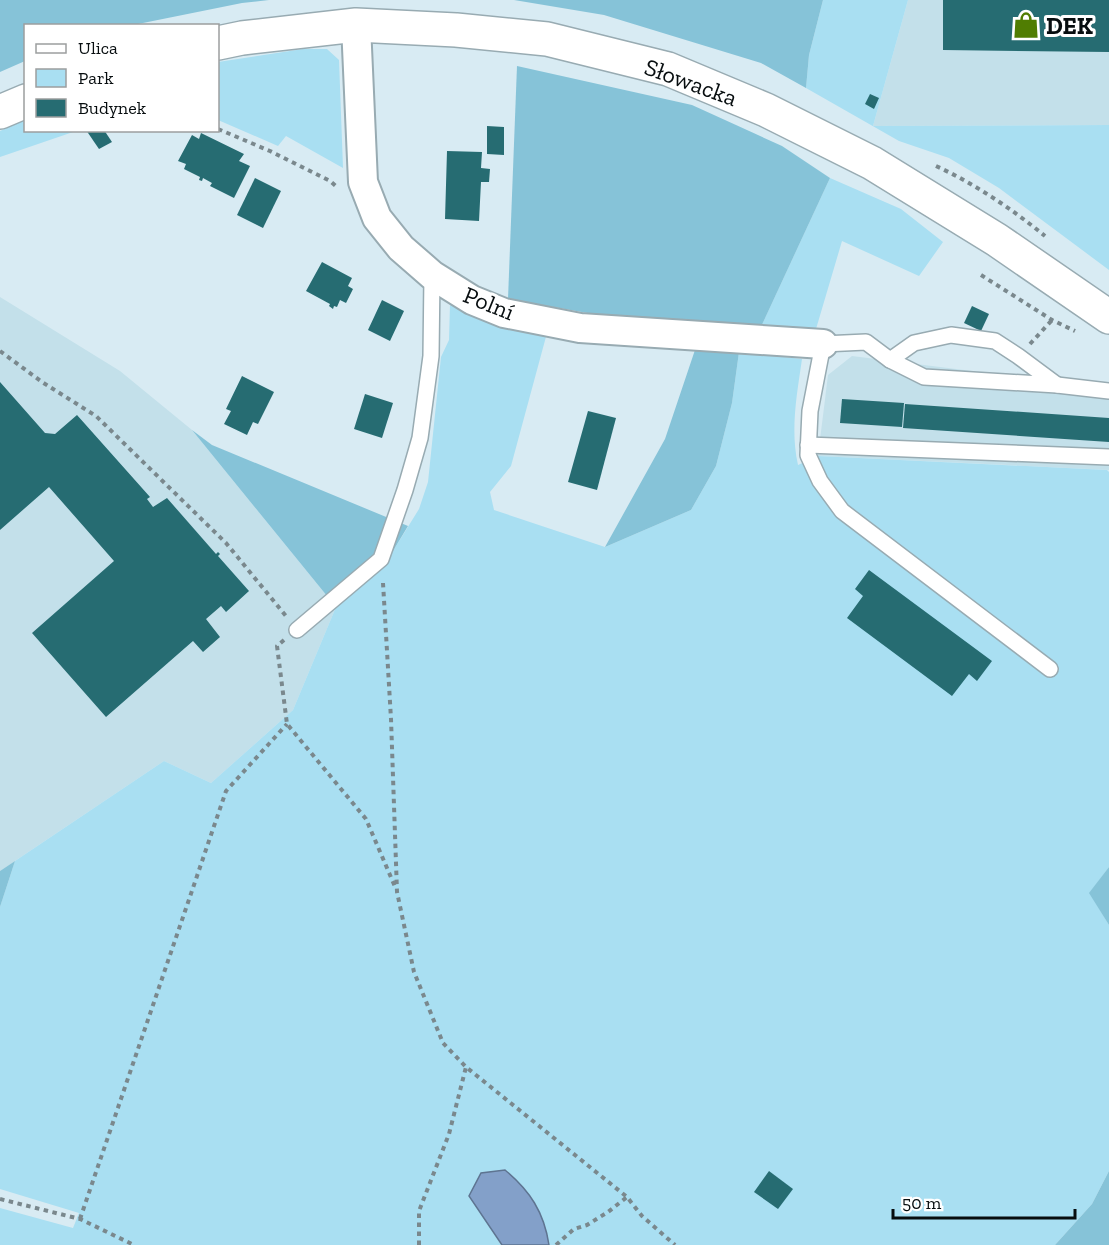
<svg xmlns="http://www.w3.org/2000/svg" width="1109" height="1245" font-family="'Zilla Slab',serif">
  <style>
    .built { fill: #c3e0ea }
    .green { fill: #a9dff2 }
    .forest { fill: #86c3d8 }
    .water { fill: #83a0c9; stroke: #5e7491; stroke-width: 1.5 }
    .building { fill: #266c72 }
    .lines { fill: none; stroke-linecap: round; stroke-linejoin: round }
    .service-casing { stroke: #98abb2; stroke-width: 18 }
    .minor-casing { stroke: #98abb2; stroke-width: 32 }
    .tertiary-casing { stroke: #98abb2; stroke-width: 36 }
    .path { stroke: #7a888d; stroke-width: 4; stroke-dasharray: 4.5 4.5; stroke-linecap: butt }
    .service { stroke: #fff; stroke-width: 15 }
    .minor { stroke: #fff; stroke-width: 28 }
    .tertiary { stroke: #fff; stroke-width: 33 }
    .labels { text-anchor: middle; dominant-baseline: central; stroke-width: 6; stroke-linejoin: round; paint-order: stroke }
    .poi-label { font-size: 24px; font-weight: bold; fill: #070d0f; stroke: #fff; text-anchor: start }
    .street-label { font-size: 24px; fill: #070d0f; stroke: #fff }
  </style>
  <rect width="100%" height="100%" fill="#d8ebf3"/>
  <g class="built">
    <polygon points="908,0 1109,0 1109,125 873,126"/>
    <polygon points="0,297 120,371 192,430 336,607 293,710 211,783 164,761 0,871"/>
    <polygon points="852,356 1109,388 1109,470 818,456 828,375"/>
  </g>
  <g class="green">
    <polygon points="823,0 908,0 873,126 1109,125 1109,270 999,188 949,158 899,141 806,88 809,55"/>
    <polygon points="303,49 327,49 339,60 343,168 286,136 278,146 218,120 218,62"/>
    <polygon points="25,120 26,130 76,131 0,157 0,131"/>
    <polygon points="830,178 901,209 943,242 919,276 842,241 816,329 760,329"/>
    <path d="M450,305l53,22 44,6 -36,133 -21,26 4,18 111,37 86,-37 25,-44 16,-63 7,-51 63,7c-5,35 -12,71 -4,106l20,-9 289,14 2,2v395l-19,26 19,32v246l-17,33 -37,41h-1055v-37l73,20 6,-15 -79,-24v-282l15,-46 149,-100 47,22 82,-73 43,-103 57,-56 26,-42 9,-27 13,-125 8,-17z"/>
  </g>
  <g class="forest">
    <polygon points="0,0 269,0 242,3 133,25 26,26 25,61 0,72"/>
    <polygon points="514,0 823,0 809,55 806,88 761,63 604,15"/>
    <polygon points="517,66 692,105 782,146 830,178 760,329 673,328 508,299"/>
    <polygon points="696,347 739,352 732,403 716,466 691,510 605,547 665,439"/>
    <polygon points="192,430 212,445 408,526 393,551 336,607"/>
    <polygon points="15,861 0,907 0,871"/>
    <polygon points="1109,867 1109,925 1089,893"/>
    <polygon points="1109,1171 1109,1245 1055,1245 1092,1204"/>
  </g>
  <path class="water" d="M505,1170c25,21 39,42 44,75h-47l-33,-49 12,-23z"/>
  <g class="building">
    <polygon points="943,0 1109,0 1109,52 943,50"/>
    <polygon points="870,94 879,98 874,109 865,104"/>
    <polygon points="487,126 504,127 504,155 487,154"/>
    <polygon points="86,130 104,130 112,142 99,149"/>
    <polygon points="201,133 244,154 239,161 250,166 234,198 210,186 212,183 203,178 202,181 199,180 200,177 184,169 186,164 178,161 192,135 199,139"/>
    <polygon points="447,151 482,152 481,168 490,169 489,182 481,182 479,221 445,219"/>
    <polygon points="255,178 281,191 263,228 237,215"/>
    <polygon points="322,262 352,278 348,286 353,289 346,303 340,300 337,307 334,306 333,309 329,306 330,304 306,291"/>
    <polygon points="382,300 404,311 390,341 368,330"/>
    <polygon points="972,306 989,314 981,331 964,323"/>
    <polygon points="242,376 274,392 258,424 253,422 247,435 224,424 231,411 226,409"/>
    <polygon points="0,382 45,433 55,434 77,415 150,497 147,499 153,507 167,498 216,554 218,552 220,554 218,556 249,591 226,612 221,606 206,619 220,637 203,652 193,641 106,717 32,633 114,561 49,487 0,530"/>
    <polygon points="365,394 393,403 382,438 354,429"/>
    <polygon points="842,399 904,403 902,427 840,423"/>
    <polygon points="905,404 1109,418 1109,442 903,428"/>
    <polygon points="588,411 616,418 597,490 568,482"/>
    <polygon points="869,570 992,661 977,681 969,674 952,696 847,618 863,596 855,589"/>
    <polygon points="769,1171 793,1189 778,1209 754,1192"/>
  </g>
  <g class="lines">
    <defs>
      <g id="service">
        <polyline points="890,360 914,343 951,335 995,341 1018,356 1057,385"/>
        <polyline points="808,445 1109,457"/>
        <polyline points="297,630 381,559 405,490 420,438 431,356 432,275"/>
        <polyline points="1050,669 842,511 820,481 808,455 810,411 823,344 866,342 890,360 924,377 1057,385 1109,391"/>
      </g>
      <polyline id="minor" points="356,25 363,182 377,218 401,248 432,275 472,300 504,313 580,328 823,344"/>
      <g id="tertiary">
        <polyline points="218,43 242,38 356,25 456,30 547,39 668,69 766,110 872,163 997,240 1109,317"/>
        <polyline points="0,112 26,101"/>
      </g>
    </defs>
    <use href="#service" class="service-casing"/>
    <use href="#minor" class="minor-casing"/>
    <use href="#tertiary" class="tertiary-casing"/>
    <g class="path">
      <polyline points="218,129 270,151 330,181 338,188"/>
      <path d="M936,166c39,18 76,43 109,70"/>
      <polyline points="981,275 1052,320 1075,331"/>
      <polyline points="1030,344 1052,320"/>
      <polyline points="0,351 42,382 96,416 226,543 286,616"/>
      <polyline points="383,583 391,719 397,892 414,972 443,1043 466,1067 627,1197 642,1216 675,1245"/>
      <polyline points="284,640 277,646 287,724 366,819 396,889"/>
      <polyline points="0,1199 80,1219 134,1245"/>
      <polyline points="80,1219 226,791 287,724"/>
      <polyline points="419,1245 419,1211 449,1134 466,1067"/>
      <polyline points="556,1245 574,1229 587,1225 608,1212 627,1197"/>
    </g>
    <use href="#service" class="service"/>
    <use href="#minor" class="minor"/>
    <use href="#tertiary" class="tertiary"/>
  </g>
  <defs>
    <symbol id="shop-bare" viewBox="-9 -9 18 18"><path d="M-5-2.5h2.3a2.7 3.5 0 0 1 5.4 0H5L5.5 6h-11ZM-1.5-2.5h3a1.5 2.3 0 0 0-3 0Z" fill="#507d02" stroke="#fff" stroke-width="2.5" paint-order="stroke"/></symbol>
  </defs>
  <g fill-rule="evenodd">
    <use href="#shop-bare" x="1007" y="6" width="38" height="38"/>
  </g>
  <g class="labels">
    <g class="poi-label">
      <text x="1046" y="25">DEK</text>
    </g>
    <g class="street-label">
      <text transform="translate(691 82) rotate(20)">Słowacka</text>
      <text transform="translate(489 303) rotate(22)">Polní</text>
    </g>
  </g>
  <rect x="24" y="24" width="195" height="108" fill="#ffffff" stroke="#9c9e9f" stroke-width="1.5"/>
  <rect x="36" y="44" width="30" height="9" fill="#ffffff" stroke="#9c9e9f" stroke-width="1.5"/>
  <text x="78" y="54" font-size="18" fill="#070d0f">Ulica</text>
  <rect x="36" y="69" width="30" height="18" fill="#a9dff2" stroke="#9c9e9f" stroke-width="1.5"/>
  <text x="78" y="84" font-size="18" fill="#070d0f">Park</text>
  <rect x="36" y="99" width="30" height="18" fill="#266c72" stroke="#9c9e9f" stroke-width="1.5"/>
  <text x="78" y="114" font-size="18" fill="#070d0f">Budynek</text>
  <path d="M893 1209v9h182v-9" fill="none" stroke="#070d0f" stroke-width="3"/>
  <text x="902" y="1209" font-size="18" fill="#070d0f" stroke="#ffffff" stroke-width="4.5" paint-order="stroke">50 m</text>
</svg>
